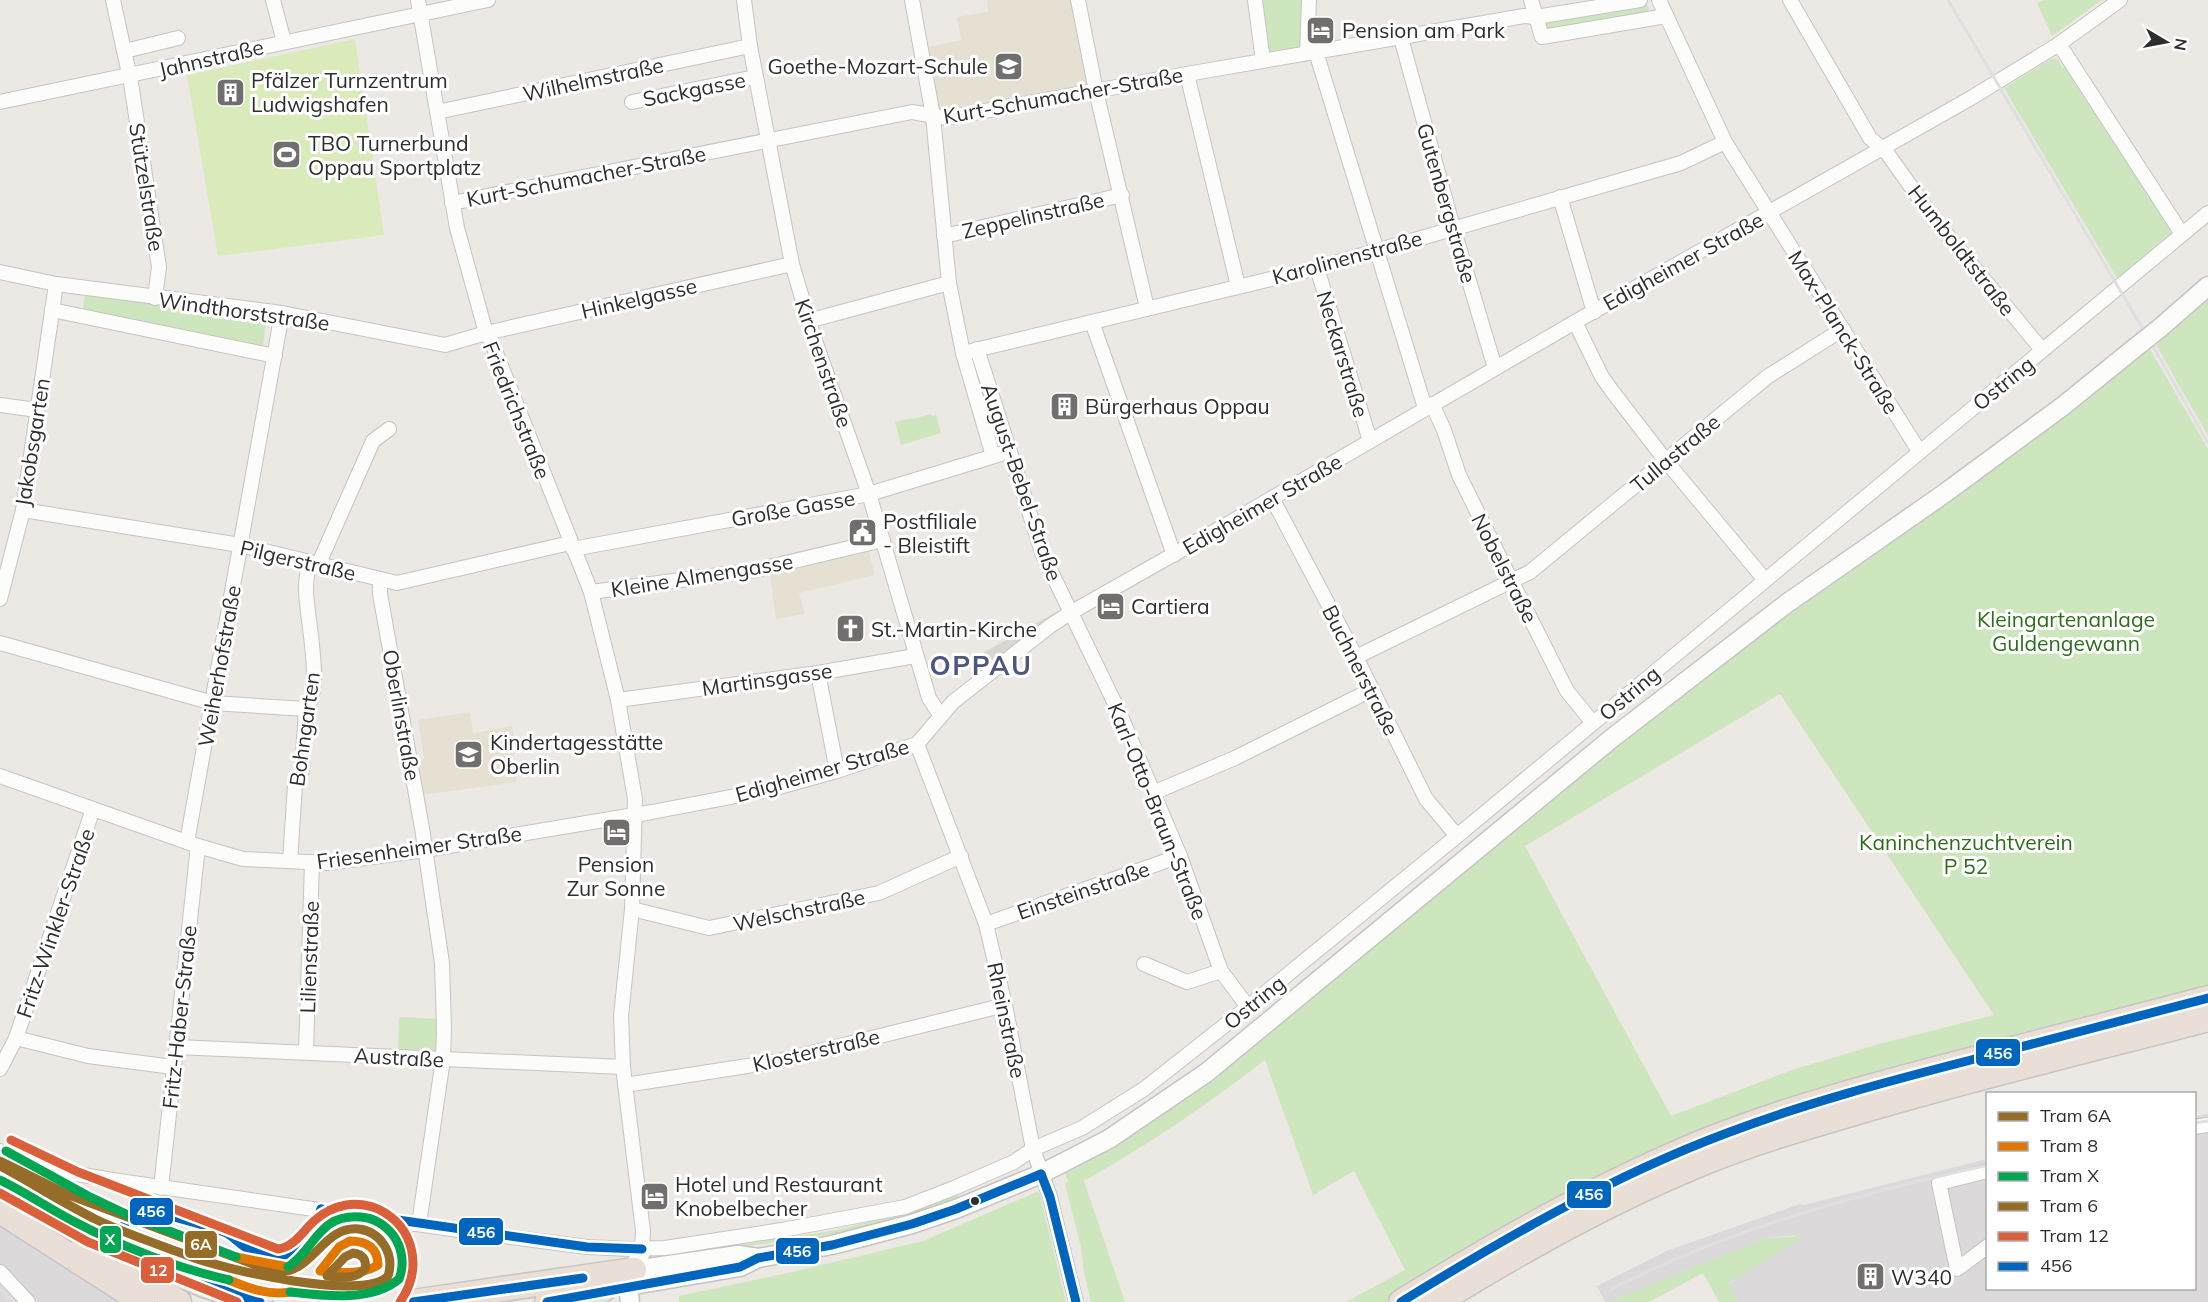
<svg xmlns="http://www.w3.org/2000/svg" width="2208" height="1302" font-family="Mulish,sans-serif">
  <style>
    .industrial { fill: #dcd9db }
    .education { fill: #e6e0d3 }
    .green { fill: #cee6be; fill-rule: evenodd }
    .pitch { fill: #d9eabb }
    .plaza { fill: #dad6d2 }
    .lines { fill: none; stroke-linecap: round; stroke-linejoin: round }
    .street-casing { stroke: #c5c4c5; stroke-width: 16 }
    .secondary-casing { stroke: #c5c4c5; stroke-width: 21 }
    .highway-casing { stroke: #c6c5c4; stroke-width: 27 }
    .street { stroke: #fcfcfb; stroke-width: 14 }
    .secondary { stroke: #fcfcfb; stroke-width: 18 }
    .highway { stroke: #eadfd6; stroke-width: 24 }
    .rail { stroke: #dfdfe1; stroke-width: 3 }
    .secondary-bridge-casing { stroke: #c5c4c5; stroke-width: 21; stroke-linecap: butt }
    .secondary-bridge { stroke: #fcfcfb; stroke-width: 18 }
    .bus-1-casing { stroke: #fff; stroke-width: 14 }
    .bus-1 { stroke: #0065bd; stroke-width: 9 }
    .tram-1-casing { stroke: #fff; stroke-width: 14 }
    .tram-2-casing { stroke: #fff; stroke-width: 14 }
    .tram-3-casing { stroke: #fff; stroke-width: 14 }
    .tram-4-casing { stroke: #fff; stroke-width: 14 }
    .tram-5-casing { stroke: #fff; stroke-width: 14 }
    .tram-1 { stroke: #966c29; stroke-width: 9 }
    .tram-2 { stroke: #e17600; stroke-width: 9 }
    .tram-3 { stroke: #00a651; stroke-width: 9 }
    .tram-4 { stroke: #966c29; stroke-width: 9 }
    .tram-5 { stroke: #da603b; stroke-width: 9 }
    .bus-dot { fill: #2e2e2e; stroke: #fff; stroke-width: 2 }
    .labels { text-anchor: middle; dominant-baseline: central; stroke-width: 6; stroke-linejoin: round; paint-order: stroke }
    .poi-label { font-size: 21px; fill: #2e2e2e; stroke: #fff; text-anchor: start }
    .street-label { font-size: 21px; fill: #2e2e2e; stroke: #fff }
    .park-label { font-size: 21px; fill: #2c6e1b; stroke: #fff }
    .district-label { font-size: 27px; font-weight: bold; letter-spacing: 1.5px; fill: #4d5680; stroke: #fff }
    .line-badge { stroke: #fff; stroke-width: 2 }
    .badge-label { font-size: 16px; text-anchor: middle; font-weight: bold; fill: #fff }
  </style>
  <rect width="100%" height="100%" fill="#ece8e4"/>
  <g class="industrial">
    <polygon points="2208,1114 2208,1302 1737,1302 1729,1284 1796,1235 1765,1238 1608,1302 1605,1302 1597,1286 1669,1250 1800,1204 1804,1205 1987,1159 1988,1288 2194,1288 2195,1116"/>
    <polygon points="0,1226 83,1274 120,1302 0,1302"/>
  </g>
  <g class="education">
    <polygon points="987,0 1072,0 1090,85 940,111 928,47 961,40 957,17 988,12"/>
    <polygon points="868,550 875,575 799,593 805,614 776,619 770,574"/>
    <polygon points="470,712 473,733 512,726 517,753 512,755 517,782 422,795 416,762 424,759 418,720"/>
  </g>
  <g class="green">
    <polygon points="1259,0 1306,0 1303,50 1266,57"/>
    <polygon points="2045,0 2102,0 2052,36 2037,3"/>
    <polygon points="1646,4 1649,7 1648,13 1550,31 1546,29 1546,24 1549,21"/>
    <polygon points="2053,58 2057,59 2063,68 2065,67 2174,234 2118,280 2004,88"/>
    <polygon points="86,291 267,318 263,346 82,313"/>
    <polygon points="2208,300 2208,436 2156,345"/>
    <path d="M2150,349l58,100v541l-715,247 -107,65h-40l59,-32 -51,-99 -41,24 -48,-135c-58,45 -117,85 -181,121l41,121h-34l-7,-29 -3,-26 -16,-63 3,-2 -4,-12 59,-32 517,-414 127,-96 232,-165zM1780,694l214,321 -115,29 -87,26 -121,46 -146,-270z"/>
    <polygon points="931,414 932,416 936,415 941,433 901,445 895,422 912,418 913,419"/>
    <polygon points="399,1017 440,1019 440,1054 398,1052"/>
    <polygon points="958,1191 961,1200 878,1225 840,1233 671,1257 672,1255 837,1230 910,1211"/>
    <polygon points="1039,1191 1066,1302 679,1302 679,1296 792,1272 923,1241"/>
    <polygon points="1805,1236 1729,1283 1737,1302 1719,1302 1703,1273 1649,1302 1608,1302 1765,1238"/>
  </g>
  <polygon class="pitch" points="355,39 384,235 218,256 187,75"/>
  <polygon class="plaza" points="1058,611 1059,613 982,672 972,659"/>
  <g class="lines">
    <defs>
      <g id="street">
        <polyline points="113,0 131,83 159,267 155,298"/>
        <polyline points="273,0 284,42"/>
        <polyline points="418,0 457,228 486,333 492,343 591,592 618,700 635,799 632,909 621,1016 623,1067 643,1231 642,1249"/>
        <polyline points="744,0 750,46 792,264 813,335 869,494 929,698 940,715"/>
        <polyline points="912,0 933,116 949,283 963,353 993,456"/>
        <polyline points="1078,0 1096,91 1147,308"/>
        <polyline points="1255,0 1263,61"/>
        <polyline points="1531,0 1542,37 1666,16"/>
        <polyline points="1659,0 1725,142 1919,451"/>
        <polyline points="1790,0 1870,138 1887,153 1934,219 2042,350"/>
        <polyline points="1401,38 1453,227 1495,368"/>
        <polyline points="2059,44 2182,234"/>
        <polyline points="125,51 178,38"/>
        <polyline points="1316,52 1425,408"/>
        <polyline points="1307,53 1309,0"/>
        <polyline points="1187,74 1238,286"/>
        <polyline points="0,102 488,0"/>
        <polyline points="632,102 755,77"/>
        <polyline points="437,112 750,46"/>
        <polyline points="1560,197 1594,312"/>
        <polyline points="452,203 912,112 947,118 1187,74 1524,16 1536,17 1640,0"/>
        <polyline points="944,236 1122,195"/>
        <polyline points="1317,268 1370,441"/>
        <polyline points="0,272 56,284 282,313 445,345 486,333 792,264"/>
        <polyline points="52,310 275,356"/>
        <polyline points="808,321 949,283"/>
        <polyline points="1092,322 1174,555"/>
        <polyline points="1575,322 1602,377 1612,391 1666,461 1765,580"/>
        <polyline points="977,349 1043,555 1120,714 1180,856 1221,971 1248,1007"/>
        <polyline points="963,353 1317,268 1681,163 1725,142"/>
        <polyline points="1432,404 1444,430 1459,475 1511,580 1567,691 1593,723"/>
        <polyline points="0,405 37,410"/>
        <polyline points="1272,498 1356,657 1426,799 1457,836"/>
        <polyline points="23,510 240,545 397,583 570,543"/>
        <polyline points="573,549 869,494 1001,454"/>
        <polyline points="319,563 373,441 389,429"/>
        <polyline points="380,579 380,594 422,828 442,963 444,1029 443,1059 419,1224"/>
        <polyline points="591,592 756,570 883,540"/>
        <polyline points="0,599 23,510 56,284"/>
        <polyline points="0,643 213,703 306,709"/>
        <polyline points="1356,657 1530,572 1767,377 1843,329"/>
        <polyline points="818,673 837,771"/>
        <polyline points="618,700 818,673 915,656"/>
        <polyline points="917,744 986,924 1005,1005 1033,1149 1050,1197 1076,1302"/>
        <polyline points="0,776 198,846 243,859 328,863 425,850 652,812 772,789 837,771 917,744 953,702 1050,626 1070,613 1231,522 1575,322 1971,98 2059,44 2120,0"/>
        <polyline points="1153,793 1235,758 1371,690"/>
        <polyline points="187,842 282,313"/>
        <path d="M290,861l5,-76 7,-15 4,-61c18,-21 0,-92 0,-120 0,-9 2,-19 2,-28"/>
        <polyline points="632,909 709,928 879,893 961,856"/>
        <polyline points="986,924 1180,856"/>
        <polyline points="1144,964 1187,982 1221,971"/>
        <polyline points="16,1038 88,1056 173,1067"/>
        <polyline points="176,1047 623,1067"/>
        <polyline points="306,1052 312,862"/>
        <polyline points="0,1069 16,1038 93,809"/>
        <polyline points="625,1085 779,1061 1005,1005"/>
        <polyline points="2194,1127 2208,1125"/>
        <polyline points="0,1151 47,1169 119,1181 479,1233 587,1247 631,1249 665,1248 782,1230 905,1207 954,1188 1014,1162 1033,1149 1082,1128 1144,1089 1248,1007 1457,836 2208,213"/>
        <polyline points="1988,1171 1939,1183 1957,1269 1988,1246"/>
        <polyline points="161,1188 198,846"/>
        <polyline points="0,1272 28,1302"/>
      </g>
      <g id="secondary">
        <polyline points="2160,328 2208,286"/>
        <polyline points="634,1270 738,1255 758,1258"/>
        <polyline points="628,1286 740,1267 758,1258 832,1245 912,1224 956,1209 1041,1174 1109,1139 1206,1073 1611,739 1786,604 1945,493 2063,406 2136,347"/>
        <polyline points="630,1302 628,1286 642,1249"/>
      </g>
      <g id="highway">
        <polyline points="0,1191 44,1218"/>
        <polyline points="31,1210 72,1222 158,1266 204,1285 260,1302"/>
        <polyline points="0,1211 142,1302"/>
        <polyline points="84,1243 179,1302"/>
        <polyline points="413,1302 634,1270"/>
        <polyline points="547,1302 603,1290"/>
        <path d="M1401,1302c94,-58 190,-113 292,-156 89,-37 184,-62 277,-86 80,-21 159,-41 238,-62"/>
        <path d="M1438,1302c85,-52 172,-101 265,-139 56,-23 114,-39 172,-56 110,-32 222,-59 333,-88"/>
      </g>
    </defs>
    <use href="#street" class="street-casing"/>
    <use href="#secondary" class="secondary-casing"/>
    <use href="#highway" class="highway-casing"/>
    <use href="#street" class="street"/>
    <use href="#secondary" class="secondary"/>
    <use href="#highway" class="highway"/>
    <g class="rail">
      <polyline points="1948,0 2146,334 2208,443"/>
      <polyline points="2194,1123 2208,1121"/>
      <polyline points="0,1289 14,1302"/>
      <path d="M1610,1290c118,-61 248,-96 378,-125"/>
    </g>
    <defs>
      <polyline id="secondary-bridge" points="2136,347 2160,328"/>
    </defs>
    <use href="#secondary-bridge" class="secondary-bridge-casing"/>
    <use href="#secondary-bridge" class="secondary-bridge"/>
    <defs>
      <g id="bus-1">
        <polyline points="1041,1174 1050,1197 1076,1302"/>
        <polyline points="321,1209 587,1247 642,1249"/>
        <path d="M260,1302l-70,-23 -66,-31c-3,-16 -1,-31 14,-40 29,7 58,14 86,24 11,4 18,17 31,20 4,1 9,-1 14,0 4,1 9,3 13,3 25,2 34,-27 39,-46"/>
        <polyline points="413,1302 583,1278"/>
        <polyline points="547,1302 740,1267 758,1258 832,1245 912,1224 956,1209 1041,1174"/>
        <path d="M1401,1302c104,-64 211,-126 326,-169 79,-30 162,-52 244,-73 79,-21 158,-41 237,-62"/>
      </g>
    </defs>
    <use href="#bus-1" class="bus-1-casing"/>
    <use href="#bus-1" class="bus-1"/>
    <defs>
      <path id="tram-1" d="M0,1161l69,34 205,77c39,4 48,-47 85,-43 22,3 36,25 29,47 -22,26 -166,-6 -204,-22 -30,-11 -60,-21 -89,-35 -32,-16 -63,-36 -95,-53"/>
      <g id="tram-2">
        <path d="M350,1241c16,0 28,6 28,24 -15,10 -40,8 -58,6l19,-24z"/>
        <polyline points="236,1257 288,1267"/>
        <path d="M229,1280c20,8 39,16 61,12"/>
      </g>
      <g id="tram-3">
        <polyline points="6,1151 88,1196 128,1215 236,1257"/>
        <path d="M0,1180c25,12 48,28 73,41 47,25 104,47 156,59"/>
        <path d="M288,1267c28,-19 31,-54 73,-50 13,1 24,8 32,18 9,12 12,29 6,44 -27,23 -74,17 -109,13"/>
      </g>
      <path id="tram-4" d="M353,1253c9,1 14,6 12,16 -9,11 -25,8 -38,7l18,-19z"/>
      <g id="tram-5">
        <path d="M11,1140l67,32 200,77c16,-2 25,-18 36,-28 9,-8 20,-14 32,-16 10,-2 23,0 32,4 37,18 45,60 22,93"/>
        <polyline points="0,1193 88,1242 237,1302"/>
      </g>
    </defs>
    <use href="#tram-1" class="tram-1-casing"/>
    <use href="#tram-2" class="tram-2-casing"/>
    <use href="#tram-3" class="tram-3-casing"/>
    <use href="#tram-4" class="tram-4-casing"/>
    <use href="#tram-5" class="tram-5-casing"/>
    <use href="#tram-1" class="tram-1"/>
    <use href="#tram-2" class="tram-2"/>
    <use href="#tram-3" class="tram-3"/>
    <use href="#tram-4" class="tram-4"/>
    <use href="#tram-5" class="tram-5"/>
  </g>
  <defs>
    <symbol id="hotel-square" viewBox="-11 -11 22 22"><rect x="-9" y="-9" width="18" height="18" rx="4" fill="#706f6e" stroke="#fff"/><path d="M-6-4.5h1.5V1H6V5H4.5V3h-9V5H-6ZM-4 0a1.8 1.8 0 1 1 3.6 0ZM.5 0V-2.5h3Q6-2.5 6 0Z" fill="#fff"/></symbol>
    <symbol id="school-square" viewBox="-11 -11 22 22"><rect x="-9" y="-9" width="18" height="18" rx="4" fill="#706f6e" stroke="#fff"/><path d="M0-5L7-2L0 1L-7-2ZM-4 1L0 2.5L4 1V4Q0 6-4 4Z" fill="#fff"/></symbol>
    <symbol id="building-square" viewBox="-11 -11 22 22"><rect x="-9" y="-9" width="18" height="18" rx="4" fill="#706f6e" stroke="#fff"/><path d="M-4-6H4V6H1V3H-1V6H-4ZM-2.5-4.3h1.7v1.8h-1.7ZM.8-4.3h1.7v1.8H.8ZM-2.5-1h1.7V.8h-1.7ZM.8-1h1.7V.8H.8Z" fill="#fff"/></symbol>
    <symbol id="stadium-square" viewBox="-11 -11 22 22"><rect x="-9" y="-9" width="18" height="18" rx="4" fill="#706f6e" stroke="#fff"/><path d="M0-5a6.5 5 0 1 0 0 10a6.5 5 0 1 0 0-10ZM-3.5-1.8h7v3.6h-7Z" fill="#fff"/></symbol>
    <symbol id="civic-square" viewBox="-11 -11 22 22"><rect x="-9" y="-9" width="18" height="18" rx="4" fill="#706f6e" stroke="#fff"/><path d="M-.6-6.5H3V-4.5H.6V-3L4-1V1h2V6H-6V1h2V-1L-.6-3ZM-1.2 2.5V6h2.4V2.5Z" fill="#fff"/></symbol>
    <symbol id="church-square" viewBox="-11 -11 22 22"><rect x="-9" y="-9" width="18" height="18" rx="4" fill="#706f6e" stroke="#fff"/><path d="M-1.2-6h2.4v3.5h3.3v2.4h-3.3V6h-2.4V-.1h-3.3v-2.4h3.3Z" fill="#fff"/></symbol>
  </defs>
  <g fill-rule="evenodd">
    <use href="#hotel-square" x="1304" y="14" width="33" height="33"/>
    <use href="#school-square" x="992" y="50" width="33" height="33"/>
    <use href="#building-square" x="214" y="76" width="33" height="33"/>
    <use href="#stadium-square" x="270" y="138" width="33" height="33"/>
    <use href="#building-square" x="1048" y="390" width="33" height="33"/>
    <use href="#civic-square" x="846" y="516" width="33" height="33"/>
    <use href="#hotel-square" x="1094" y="590" width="33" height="33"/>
    <use href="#church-square" x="834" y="612" width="33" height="33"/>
    <use href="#school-square" x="452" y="738" width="33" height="33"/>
    <use href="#hotel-square" x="600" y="816" width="33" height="33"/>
    <use href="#hotel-square" x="638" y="1180" width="33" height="33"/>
    <use href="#building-square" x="1854" y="1260" width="33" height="33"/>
  </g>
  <circle class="bus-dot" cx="975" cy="1201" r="5"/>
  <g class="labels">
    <g class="poi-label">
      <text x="1342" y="30">Pension am Park</text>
      <text x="988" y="66" text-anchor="end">Goethe-Mozart-Schule</text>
      <text x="251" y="80">Pfälzer Turnzentrum<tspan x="251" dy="24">Ludwigshafen</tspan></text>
      <text x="308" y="143">TBO Turnerbund<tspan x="308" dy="24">Oppau Sportplatz</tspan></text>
      <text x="1085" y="406">Bürgerhaus Oppau</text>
      <text x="883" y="521">Postfiliale<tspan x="883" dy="24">- Bleistift</tspan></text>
      <text x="1131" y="606">Cartiera</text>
      <text x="871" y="629">St.-Martin-Kirche</text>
      <text x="490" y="742">Kindertagesstätte<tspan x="490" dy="24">Oberlin</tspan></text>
      <text x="616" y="864" text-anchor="middle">Pension<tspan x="616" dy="24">Zur Sonne</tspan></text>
      <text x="675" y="1184">Hotel und Restaurant<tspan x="675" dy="24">Knobelbecher</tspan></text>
      <text x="1891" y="1277">W340</text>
    </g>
    <g class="street-label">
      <text transform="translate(211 58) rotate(-13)">Jahnstraße</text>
      <text transform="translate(593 79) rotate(-12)">Wilhelmstraße</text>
      <text transform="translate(694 89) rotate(-11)">Sackgasse</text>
      <text transform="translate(1063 95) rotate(-10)">Kurt-Schumacher-Straße</text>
      <text transform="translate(586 176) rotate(-11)">Kurt-Schumacher-Straße</text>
      <text transform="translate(147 187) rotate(81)">Stützelstraße</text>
      <text transform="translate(1447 203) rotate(74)">Gutenbergstraße</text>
      <text transform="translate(1033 215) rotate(-13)">Zeppelinstraße</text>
      <text transform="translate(1962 250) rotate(52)">Humboldtstraße</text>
      <text transform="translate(1347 257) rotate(-15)">Karolinenstraße</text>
      <text transform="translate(1683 261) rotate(-29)">Edigheimer Straße</text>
      <text transform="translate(639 298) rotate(-13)">Hinkelgasse</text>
      <text transform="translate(244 311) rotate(8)">Windthorststraße</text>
      <text transform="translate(1844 332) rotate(58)">Max-Planck-Straße</text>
      <text transform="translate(1343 354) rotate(73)">Neckarstraße</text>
      <text transform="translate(824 363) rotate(71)">Kirchenstraße</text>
      <text transform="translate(2003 383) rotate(-39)">Ostring</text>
      <text transform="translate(517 410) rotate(68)">Friedrichstraße</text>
      <text transform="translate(32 442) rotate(-81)">Jakobsgarten</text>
      <text transform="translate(1675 453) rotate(-40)">Tullastraße</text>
      <text transform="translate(1022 482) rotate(71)">August-Bebel-Straße</text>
      <text transform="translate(1262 504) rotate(-30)">Edigheimer Straße</text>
      <text transform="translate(793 508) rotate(-10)">Große Gasse</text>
      <text transform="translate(298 560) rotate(13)">Pilgerstraße</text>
      <text transform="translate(1505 568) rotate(63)">Nobelstraße</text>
      <text transform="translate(702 575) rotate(-9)">Kleine Almengasse</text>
      <text transform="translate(219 666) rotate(-80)">Weiherhofstraße</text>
      <text transform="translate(1361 670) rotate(63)">Buchnerstraße</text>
      <text transform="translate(767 679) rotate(-8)">Martinsgasse</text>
      <text transform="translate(1629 693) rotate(-40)">Ostring</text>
      <text transform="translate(402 715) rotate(80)">Oberlinstraße</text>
      <text transform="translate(304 729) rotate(-82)">Bohngarten</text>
      <text transform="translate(822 770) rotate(-16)">Edigheimer Straße</text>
      <text transform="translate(1158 811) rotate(68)">Karl-Otto-Braun-Straße</text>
      <text transform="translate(419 847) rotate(-8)">Friesenheimer Straße</text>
      <text transform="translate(1083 890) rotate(-19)">Einsteinstraße</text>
      <text transform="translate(799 910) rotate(-12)">Welschstraße</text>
      <text transform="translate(55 923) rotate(-71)">Fritz-Winkler-Straße</text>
      <text transform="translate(309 957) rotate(-88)">Lilienstraße</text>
      <text transform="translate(1254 1002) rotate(-39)">Ostring</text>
      <text transform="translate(179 1017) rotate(-84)">Fritz-Haber-Straße</text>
      <text transform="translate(1007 1020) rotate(78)">Rheinstraße</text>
      <text transform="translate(816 1050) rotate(-13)">Klosterstraße</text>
      <text transform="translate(399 1057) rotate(3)">Austraße</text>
    </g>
    <g class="park-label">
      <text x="2066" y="619">Kleingartenanlage<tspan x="2066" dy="24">Guldengewann</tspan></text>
      <text x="1966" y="842">Kaninchenzuchtverein<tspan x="1966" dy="24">P 52</tspan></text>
    </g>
    <g class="district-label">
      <text x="981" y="665">OPPAU</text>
    </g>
  </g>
  <g class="line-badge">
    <rect x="1975" y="1038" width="46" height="29" rx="6" fill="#0065bd"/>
    <rect x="1566" y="1180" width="46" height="29" rx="6" fill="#0065bd"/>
    <rect x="129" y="1197" width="45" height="29" rx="6" fill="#0065bd"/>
    <rect x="458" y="1217" width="46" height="29" rx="6" fill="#0065bd"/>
    <rect x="99" y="1225" width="23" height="29" rx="6" fill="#00a651"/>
    <rect x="184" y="1230" width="34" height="29" rx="6" fill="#966c29"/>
    <rect x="775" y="1237" width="45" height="28" rx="6" fill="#0065bd"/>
    <rect x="140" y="1256" width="35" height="28" rx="6" fill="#da603b"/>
  </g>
  <g class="badge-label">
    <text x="1998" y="1059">456</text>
    <text x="1589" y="1200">456</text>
    <text x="151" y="1217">456</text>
    <text x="481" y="1238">456</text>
    <text x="110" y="1245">X</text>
    <text x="201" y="1250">6A</text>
    <text x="797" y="1257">456</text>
    <text x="158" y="1276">12</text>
  </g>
  <rect x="1986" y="1092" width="210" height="198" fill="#ffffff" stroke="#ababab" stroke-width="1.5"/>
  <rect x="1998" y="1112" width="30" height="9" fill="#966c29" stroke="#ababab" stroke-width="1.5"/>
  <text x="2040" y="1122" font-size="18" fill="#2e2e2e">Tram 6A</text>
  <rect x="1998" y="1142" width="30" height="9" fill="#e17600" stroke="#ababab" stroke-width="1.5"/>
  <text x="2040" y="1152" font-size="18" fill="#2e2e2e">Tram 8</text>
  <rect x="1998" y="1172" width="30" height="9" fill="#00a651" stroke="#ababab" stroke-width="1.5"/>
  <text x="2040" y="1182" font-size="18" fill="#2e2e2e">Tram X</text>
  <rect x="1998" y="1202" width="30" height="9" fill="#966c29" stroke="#ababab" stroke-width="1.5"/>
  <text x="2040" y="1212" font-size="18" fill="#2e2e2e">Tram 6</text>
  <rect x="1998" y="1232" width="30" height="9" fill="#da603b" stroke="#ababab" stroke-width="1.5"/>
  <text x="2040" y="1242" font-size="18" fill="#2e2e2e">Tram 12</text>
  <rect x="1998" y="1262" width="30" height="9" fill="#0065bd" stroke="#ababab" stroke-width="1.5"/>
  <text x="2040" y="1272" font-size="18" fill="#2e2e2e">456</text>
  <g transform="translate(2166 42) rotate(100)" stroke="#ffffff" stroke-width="4.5" paint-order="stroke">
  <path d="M0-4.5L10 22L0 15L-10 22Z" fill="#2e2e2e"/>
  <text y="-9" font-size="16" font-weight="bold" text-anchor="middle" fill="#2e2e2e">N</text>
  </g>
</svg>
